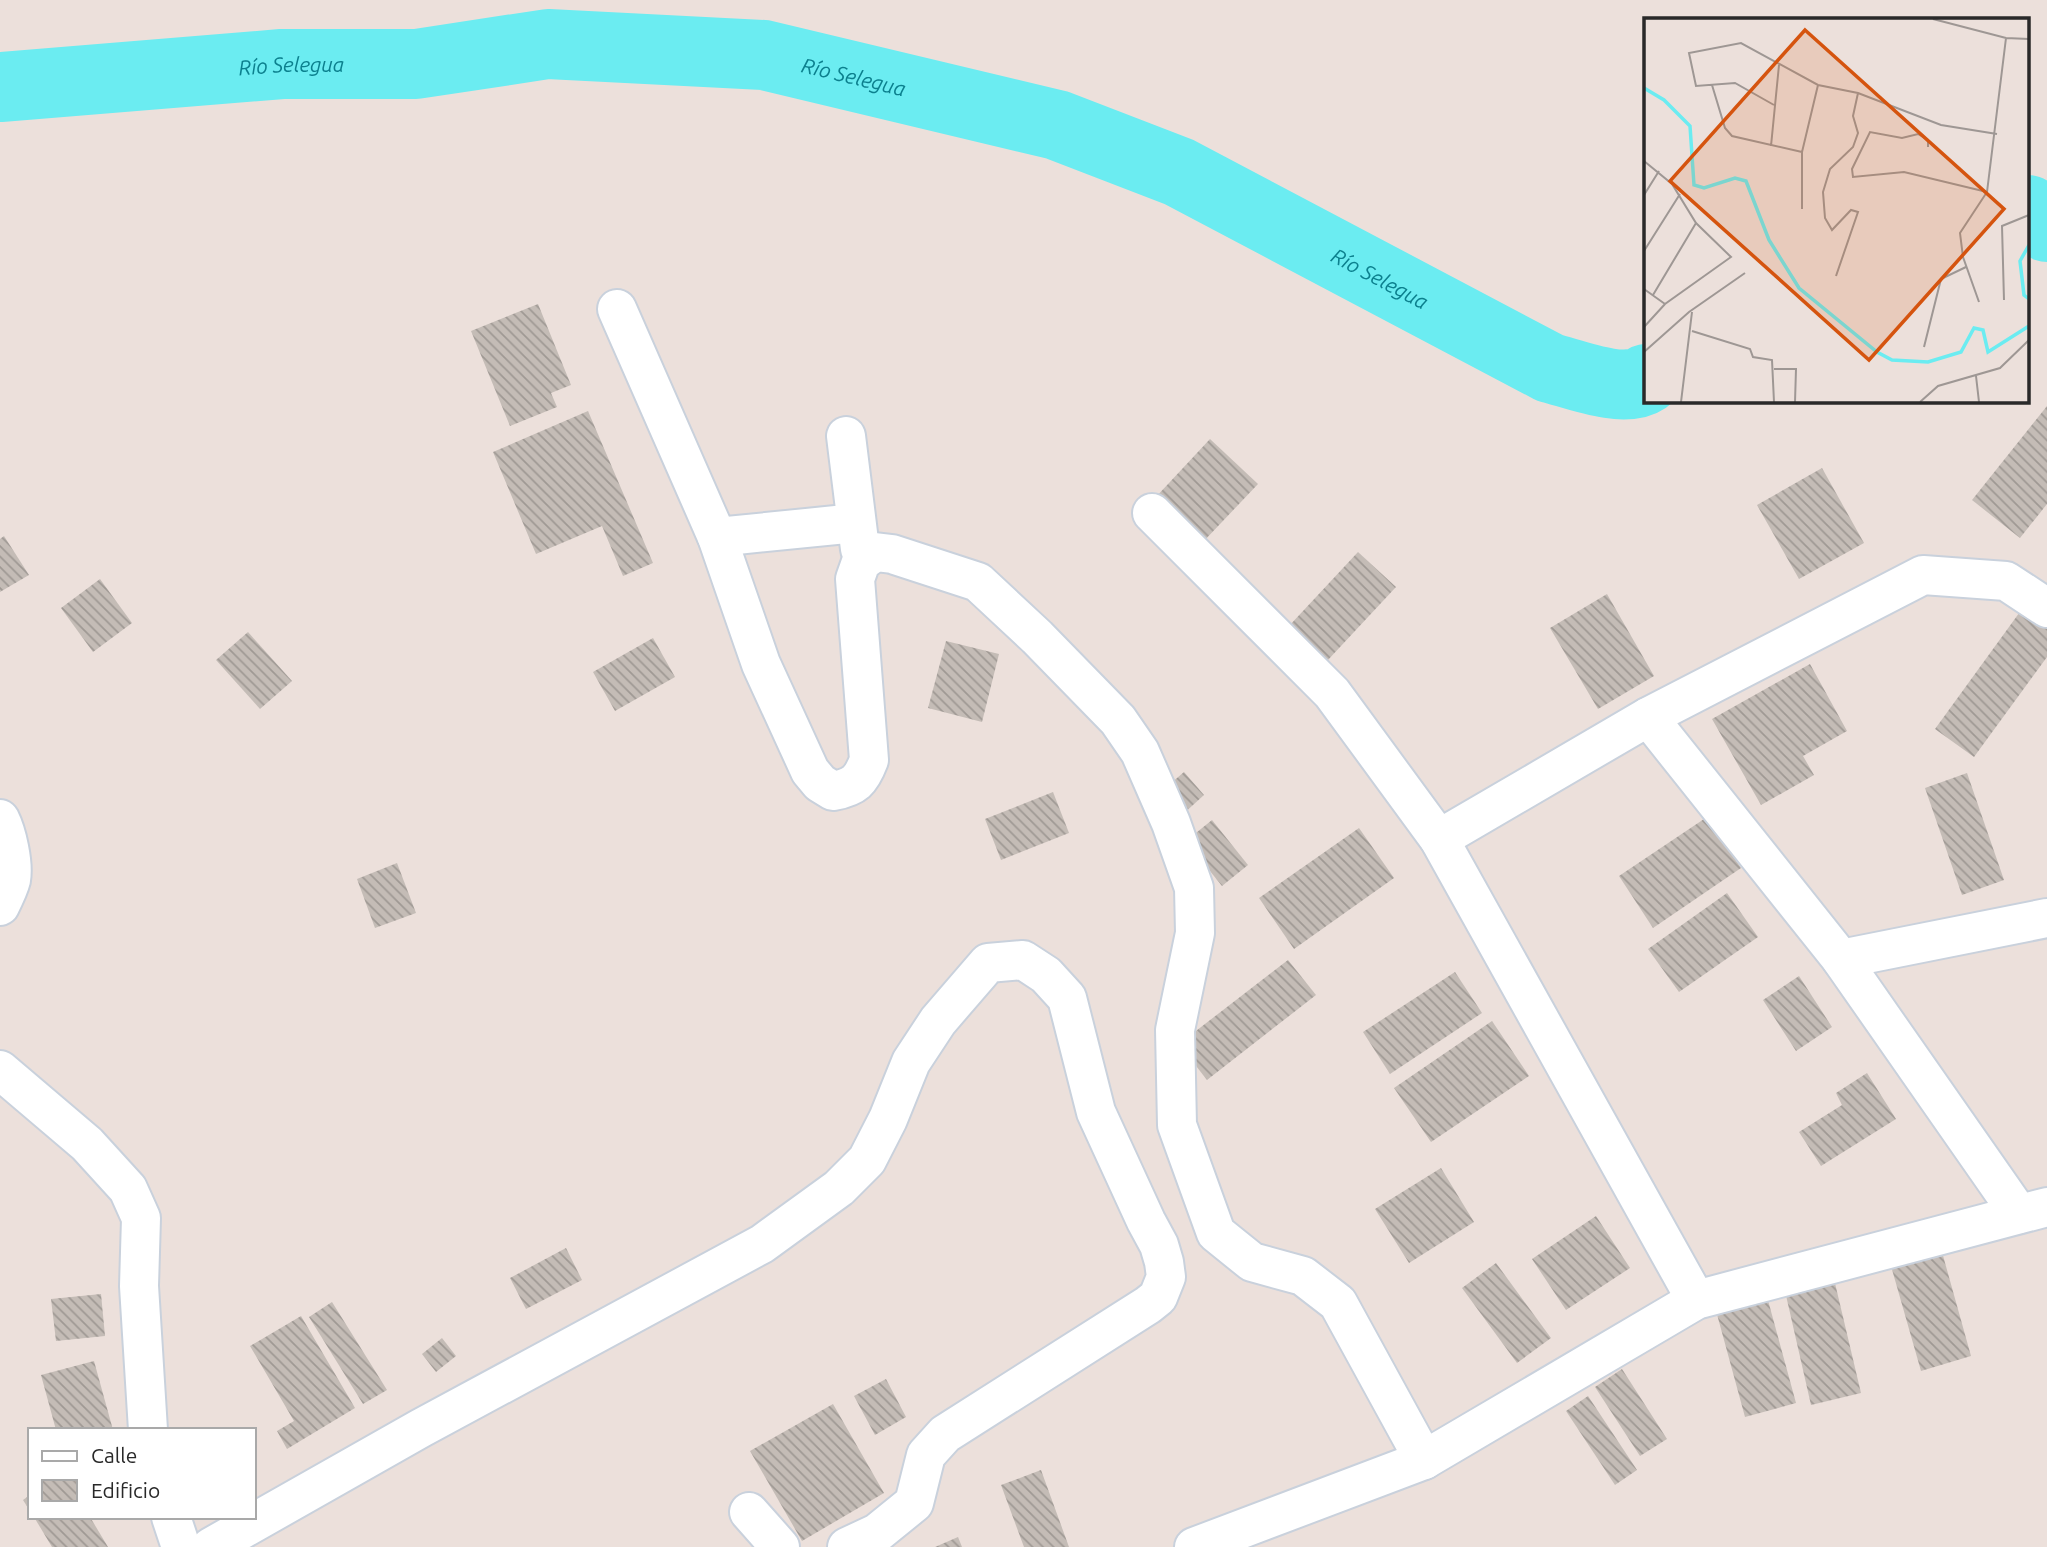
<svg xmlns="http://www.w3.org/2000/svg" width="2047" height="1547" font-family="Ubuntu,sans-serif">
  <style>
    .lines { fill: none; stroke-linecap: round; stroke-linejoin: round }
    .river { stroke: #6becf1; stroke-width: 70 }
    .building { fill: url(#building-back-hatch) }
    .street-casing { stroke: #c9d1dc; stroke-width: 42 }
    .street { stroke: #fff; stroke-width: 38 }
    .labels { text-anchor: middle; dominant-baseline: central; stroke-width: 6; stroke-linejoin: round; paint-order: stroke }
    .water-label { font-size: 21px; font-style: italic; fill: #0c808e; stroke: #fff }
    .inset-river { fill: none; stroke: #6becf1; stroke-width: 3.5 }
    .inset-road { fill: none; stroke: #9e9794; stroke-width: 2 }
    .view { fill: #d5540f; fill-opacity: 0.15; stroke: #d5540f; stroke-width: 3.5 }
    .inset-edge { fill: none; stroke: #292929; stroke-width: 3.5 }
  </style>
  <defs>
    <pattern id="building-back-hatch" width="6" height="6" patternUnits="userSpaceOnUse" patternTransform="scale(1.75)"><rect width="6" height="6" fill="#c4bcb6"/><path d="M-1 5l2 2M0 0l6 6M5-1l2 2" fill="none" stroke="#9f9994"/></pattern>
  </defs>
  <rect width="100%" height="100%" fill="#ece0db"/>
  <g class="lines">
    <g class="river">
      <path id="s1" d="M0,87l282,-23h134l132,-20 216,11 293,70 122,47 371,196c24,6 74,26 96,11"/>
      <polyline points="2028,210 2047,227"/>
    </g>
  </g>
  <g class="building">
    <polygon points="538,304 571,385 551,393 557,407 510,426 471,331"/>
    <polygon points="2047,406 2047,504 2020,538 1972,500"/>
    <polygon points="588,411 653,563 623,576 602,526 536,554 493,452"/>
    <polygon points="1210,439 1258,484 1202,543 1155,498"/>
    <polygon points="1822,468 1864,543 1799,579 1757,505"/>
    <polygon points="4,536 29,575 0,592 0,539"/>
    <polygon points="1358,552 1396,587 1327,661 1289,626"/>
    <polygon points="100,579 132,623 93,652 61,608"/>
    <polygon points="1607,594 1654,676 1598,709 1550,628"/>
    <polygon points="2022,609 2047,627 2047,657 1974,757 1935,729"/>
    <polygon points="248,632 292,681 260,709 216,660"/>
    <polygon points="653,638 675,677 615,711 593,672"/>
    <polygon points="946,641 999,654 982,722 928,708"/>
    <polygon points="1810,664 1847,731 1803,756 1814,775 1761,805 1712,719"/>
    <polygon points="1184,772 1204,795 1182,815 1162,791"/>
    <polygon points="1967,773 2004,880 1962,895 1925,788"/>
    <polygon points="1053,792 1069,833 1001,860 985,819"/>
    <polygon points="1707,817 1741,868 1653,928 1619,876"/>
    <polygon points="1212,820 1248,865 1222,886 1186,841"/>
    <polygon points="1359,828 1394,878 1294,949 1259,898"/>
    <polygon points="397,863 416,913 375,928 357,879"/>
    <polygon points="1727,893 1758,937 1679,992 1648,949"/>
    <polygon points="1288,960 1316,995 1207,1080 1179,1044"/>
    <polygon points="1455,972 1482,1013 1390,1074 1363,1032"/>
    <polygon points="1799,976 1832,1027 1796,1051 1763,1000"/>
    <polygon points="1492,1021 1529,1076 1431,1142 1394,1088"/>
    <polygon points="1867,1073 1896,1119 1821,1166 1799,1132 1842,1105 1836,1093"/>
    <polygon points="1441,1168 1474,1222 1409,1263 1375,1209"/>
    <polygon points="1596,1216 1630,1268 1566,1310 1532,1259"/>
    <polygon points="566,1248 582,1280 526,1309 510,1278"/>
    <polygon points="1942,1252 1971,1356 1921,1371 1891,1266"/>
    <polygon points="1496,1263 1551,1338 1517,1363 1462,1288"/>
    <polygon points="1834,1279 1861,1393 1811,1405 1785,1291"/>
    <polygon points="1766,1293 1796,1403 1745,1417 1715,1307"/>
    <polygon points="101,1294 105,1336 56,1341 51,1299"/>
    <polygon points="332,1302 387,1390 363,1404 309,1317"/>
    <polygon points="301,1316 355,1408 287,1449 277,1431 294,1421 250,1346"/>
    <polygon points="442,1338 456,1356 436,1372 422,1354"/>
    <polygon points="94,1361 113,1430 56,1430 41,1375"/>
    <polygon points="1622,1369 1667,1439 1640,1456 1595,1387"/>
    <polygon points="886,1379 906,1417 875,1435 854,1396"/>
    <polygon points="1588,1396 1637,1470 1615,1485 1566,1411"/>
    <polygon points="833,1404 884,1493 802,1541 750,1451"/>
    <polygon points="1041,1470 1069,1547 1024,1547 1001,1485"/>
    <polygon points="30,1495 30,1511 23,1500"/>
    <polygon points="34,1517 90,1517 108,1547 52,1547"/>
    <polygon points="958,1537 962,1547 935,1547"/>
  </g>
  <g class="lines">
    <defs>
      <g id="street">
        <path d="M617,309l100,228 44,127 49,107 10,12 13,8c22,-4 28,-10 36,-31l-14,-181 6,-17 14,-10 17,2 86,28 59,55 81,83 22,32 31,71 23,65 1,45 -20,97 2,95 39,108 36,29 51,14 35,27 86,157"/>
        <polyline points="846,436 860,549"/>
        <polyline points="1152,513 1332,693 1439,839 1696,1300"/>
        <polyline points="717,537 856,523"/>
        <polyline points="1648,717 1841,959 2019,1214"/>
        <path d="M0,819c7,14 14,44 11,61 -2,8 -7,18 -11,26"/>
        <polyline points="1439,839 1648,717 1923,575 2006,581 2047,608"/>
        <polyline points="1841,959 2047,918"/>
        <polyline points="0,1070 87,1144 128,1189 141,1218 139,1286 148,1430"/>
        <polyline points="749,1512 780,1547"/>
        <polyline points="171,1517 181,1547"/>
        <polyline points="211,1547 421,1428 762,1244 839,1188 867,1160 888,1119 911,1062 938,1021 988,963 1023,960 1046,975 1067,998 1096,1112 1146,1221 1159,1245 1164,1262 1166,1277 1158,1297 1148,1305 945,1434 926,1455 914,1503 877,1533 847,1547"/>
        <polyline points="1194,1547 1424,1460 1696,1300 2047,1207"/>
      </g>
    </defs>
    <use href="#street" class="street-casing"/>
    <use href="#street" class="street"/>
  </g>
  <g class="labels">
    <g class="water-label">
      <text stroke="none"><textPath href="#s1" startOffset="292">Río Selegua</textPath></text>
      <text stroke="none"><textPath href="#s1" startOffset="859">Río Selegua</textPath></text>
      <text stroke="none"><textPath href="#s1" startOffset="1426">Río Selegua</textPath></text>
    </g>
  </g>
  <g transform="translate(1644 18)">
    <rect width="385" height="385" fill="#ece0db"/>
    <path class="inset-river" d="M0,70l20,12 26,26 4,59 10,3 31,-10 11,3 23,59 30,48 78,64 15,8 36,2 33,-10 13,-24 9,2 5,22 41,-26M385,227l-9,16 4,34 5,4"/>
    <path class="inset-road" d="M289,1l73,19 23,1M68,67l13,43 7,8 70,16M130,87l-39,-22 -39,3 -7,-33 52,-10 77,42 40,8 83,32 56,9M127,128l8,-81M284,129v-7l-10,-6 -16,4 -32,-6 -18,37 1,8 51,-5 83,20M0,143l28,23 24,39 35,34 -66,47 -21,23M0,177l15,-24M158,191v-57l16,-67M0,233l36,-57M192,258l22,-64 -7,-2 -19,20 -7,-12 -2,-26 7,-23 23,-22 5,-14 -5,-17 5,-23M0,271l21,15M9,277l43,-72M360,282l-2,-74 27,-11M335,284l-16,-45 -3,-24 27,-41 19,-154M48,313l58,18 3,8 19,3 2,42M280,329l17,-68 25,-12M0,334l45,-40 56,-39M130,351h22l-1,33M332,358l3,26M37,384l11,-90M276,384l18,-16 62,-18 29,-28"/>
    <path class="view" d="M161,12l199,179 -135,151 -199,-179z"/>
    <rect width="385" height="385" class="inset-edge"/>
  </g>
  <rect x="28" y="1428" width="228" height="91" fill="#ffffff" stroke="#a9a9a9" stroke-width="2"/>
  <rect x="42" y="1451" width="35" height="10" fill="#ffffff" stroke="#a9a9a9" stroke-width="2"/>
  <text x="91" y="1463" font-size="21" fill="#292929">Calle</text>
  <rect x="42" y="1480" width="35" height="21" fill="url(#building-back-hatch)" stroke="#a9a9a9" stroke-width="2"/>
  <text x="91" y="1498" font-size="21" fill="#292929">Edificio</text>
</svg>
